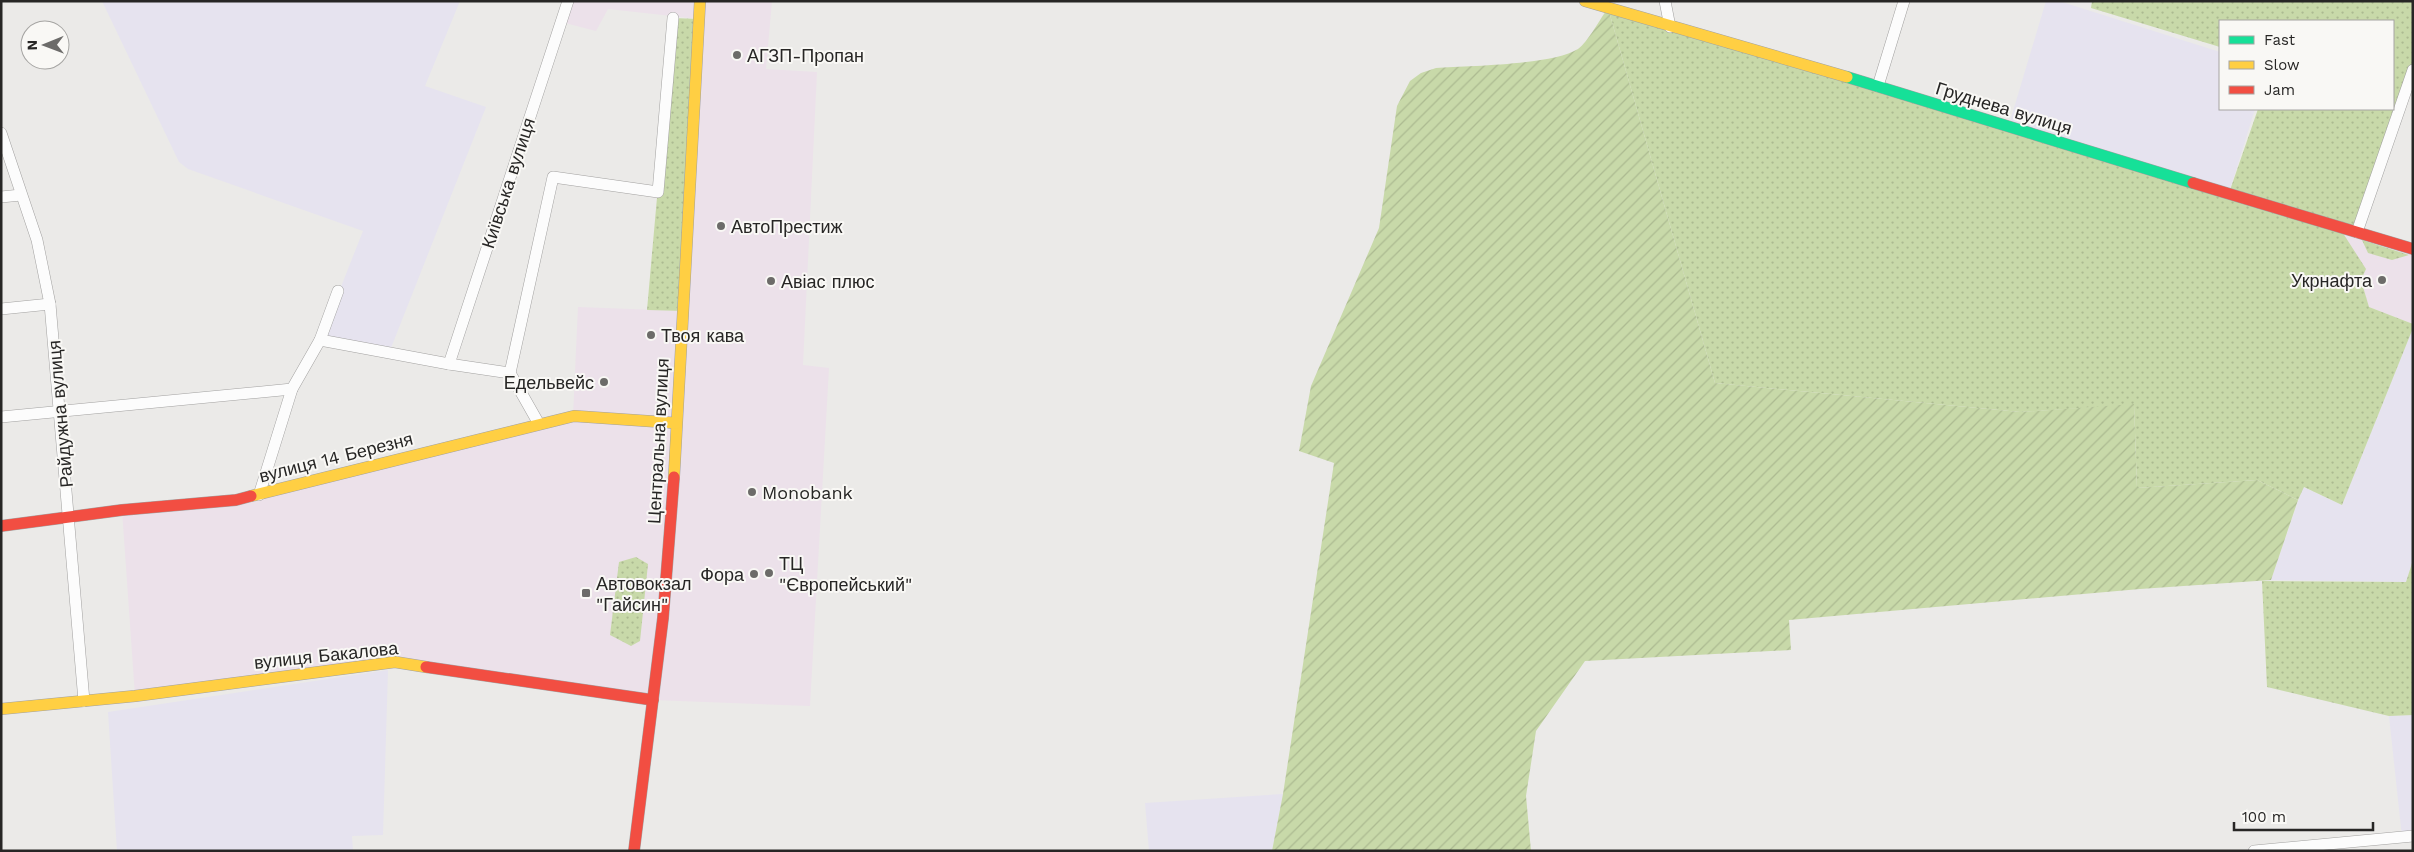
<svg xmlns="http://www.w3.org/2000/svg" width="2414" height="852" font-family="'Work Sans',sans-serif">
  <style>
    .commercial { fill: #ece1ea }
    .industrial { fill: #e6e3ef }
    .grass { fill: url(#grass-dots) }
    .garden { fill: url(#garden-furrows) }
    .lines { fill: none; stroke-linecap: round; stroke-linejoin: round }
    .street-casing { stroke: #a2a1a0; stroke-width: 12 }
    .fast-casing { stroke: #a2a1a0; stroke-width: 12 }
    .slow-casing { stroke: #a2a1a0; stroke-width: 12 }
    .jam-casing { stroke: #a2a1a0; stroke-width: 12 }
    .street { stroke: #fcfcfc; stroke-width: 11 }
    .fast { stroke: #16e098; stroke-width: 11 }
    .slow { stroke: #ffcf43; stroke-width: 11 }
    .jam { stroke: #f24e42; stroke-width: 11 }
    .poi-dot { fill: #6c6b69; stroke: #f9f8f5; stroke-width: 2 }
    .labels { text-anchor: middle; dominant-baseline: central; stroke-width: 4; stroke-linejoin: round; paint-order: stroke }
    .poi-label { font-size: 18px; fill: #272625; stroke: #f9f8f5; text-anchor: start }
    .street-label { font-size: 18px; fill: #272625; stroke: #f9f8f5 }
  </style>
  <defs>
    <pattern id="grass-dots" width="8" height="8" patternUnits="userSpaceOnUse" patternTransform="scale(1.25)"><rect width="8" height="8" fill="#c8d9a9"/><path d="M2 2h.1M6 6h.1" fill="none" stroke="#acba91" stroke-width="1.8" stroke-linecap="round"/></pattern>
    <pattern id="garden-furrows" width="10" height="10" patternUnits="userSpaceOnUse" patternTransform="scale(1.25)"><rect width="10" height="10" fill="#c8d9a9"/><path d="M-1 1l2-2M0 10L10 0M9 11l2-2" fill="none" stroke="#acba91"/></pattern>
  </defs>
  <rect width="100%" height="100%" fill="#ebeae8"/>
  <g class="commercial">
    <polygon points="568,1 772,1 766,69 817,72 803,365 829,368 810,706 653,700 395,662 135,696 122,510 236,500 573,416 578,307 684,311 699,19 608,9 596,31 561,22"/>
    <polygon points="2338,227 2413,249 2413,324 2369,307 2361,280"/>
  </g>
  <g class="industrial">
    <polygon points="102,1 460,1 425,86 486,107 389,353 320,340 363,231 188,169 179,162"/>
    <polygon points="2046,1 2059,1 2220,52 2220,109 2255,109 2229,193 2008,128"/>
    <polygon points="2413,328 2413,560 2406,582 2271,580 2303,487 2342,505"/>
    <polygon points="388,670 383,835 352,836 353,851 117,851 108,712"/>
    <polygon points="2413,715 2413,836 2402,837 2389,716"/>
    <polygon points="1283,794 1272,851 1149,851 1145,803"/>
  </g>
  <g class="grass">
    <polygon points="2092,1 2413,1 2413,70 2357,232 2339,227 2366,269 2361,280 2369,307 2413,324 2413,328 2342,505 2304,487 2298,500 2257,480 2137,488 2134,405 2020,412 1715,383 1608,8 2229,193 2258,109 2393,109 2393,21 2220,21 2220,47 2091,8"/>
    <polygon points="673,18 699,19 684,311 647,310"/>
    <polygon points="2362,240 2409,255 2392,260 2368,253"/>
    <polygon points="636,557 648,564 640,641 631,646 610,635 619,562"/>
    <polygon points="2413,560 2413,715 2389,716 2267,687 2262,581 2406,582"/>
  </g>
  <path class="garden" d="M1608,8l107,375 305,29 114,-8 3,84 120,-8 41,20 -27,80 -131,9 -351,31 2,30 -206,11 -49,70 -10,65 5,55h-259l11,-57 51,-331 -35,-12 12,-65 68,-158 18,-122 13,-25 11,-8 15,-5c32,-2 117,-3 142,-19 10,-7 22,-30 30,-41z"/>
  <g class="lines">
    <defs>
      <g id="street">
        <polyline points="1665,1 1670,27"/>
        <polyline points="1878,86 1904,1"/>
        <polyline points="1,133 37,240 50,304 84,701"/>
        <polyline points="1,197 21,195"/>
        <polyline points="2357,232 2413,70"/>
        <polyline points="1,309 50,304"/>
        <polyline points="320,340 449,364 510,373"/>
        <polyline points="449,364 568,1"/>
        <polyline points="1,417 292,389"/>
        <polyline points="539,424 510,373 553,177 658,192 673,18"/>
        <polyline points="259,495 292,389 320,340 338,291"/>
        <polyline points="2254,851 2413,836"/>
      </g>
      <polyline id="fast" points="1847,77 2193,183"/>
      <g id="slow">
        <polyline points="1585,1 1847,77"/>
        <polyline points="674,477 700,1"/>
        <polyline points="251,496 574,416 676,423"/>
        <polyline points="1,709 135,696 395,662 426,667"/>
      </g>
      <g id="jam">
        <polyline points="2193,183 2413,249"/>
        <polyline points="1,526 122,510 236,500 251,496"/>
        <polyline points="426,667 653,700"/>
        <polyline points="634,851 663,618 674,477"/>
      </g>
    </defs>
    <use href="#street" class="street-casing"/>
    <use href="#fast" class="fast-casing"/>
    <use href="#slow" class="slow-casing"/>
    <use href="#jam" class="jam-casing"/>
    <use href="#street" class="street"/>
    <use href="#fast" class="fast"/>
    <use href="#slow" class="slow"/>
    <use href="#jam" class="jam"/>
  </g>
  <g class="poi-dot">
    <circle cx="737" cy="55" r="5"/>
    <circle cx="721" cy="226" r="5"/>
    <circle cx="2382" cy="280" r="5"/>
    <circle cx="771" cy="281" r="5"/>
    <circle cx="651" cy="335" r="5"/>
    <circle cx="604" cy="382" r="5"/>
    <circle cx="752" cy="492" r="5"/>
    <circle cx="769" cy="573" r="5"/>
    <circle cx="754" cy="574" r="5"/>
    <rect x="581" y="588" width="10" height="10" rx="2.5"/>
  </g>
  <g class="labels">
    <g class="poi-label">
      <text x="747" y="55">АГЗП-Пропан</text>
      <text x="731" y="226">АвтоПрестиж</text>
      <text x="2372" y="280" text-anchor="end">Укрнафта</text>
      <text x="781" y="281">Авіас плюс</text>
      <text x="661" y="335">Твоя кава</text>
      <text x="594" y="382" text-anchor="end">Едельвейс</text>
      <text x="762" y="492">Monobank</text>
      <text x="779" y="563">ТЦ<tspan x="779" dy="21">"Європейський"</tspan></text>
      <text x="744" y="574" text-anchor="end">Фора</text>
      <text x="596" y="583">Автовокзал<tspan x="596" dy="21">"Гайсин"</tspan></text>
    </g>
    <g class="street-label">
      <text transform="translate(2004 108) rotate(17)">Груднева вулиця</text>
      <text transform="translate(508 183) rotate(-72)">Київська вулиця</text>
      <text transform="translate(60 414) rotate(-95)">Райдужна вулиця</text>
      <text transform="translate(658 441) rotate(-87)">Центральна вулиця</text>
      <text transform="translate(336 457) rotate(-14)">вулиця 14 Березня</text>
      <text transform="translate(326 655) rotate(-6)">вулиця Бакалова</text>
    </g>
  </g>
  <rect width="2414" height="852" fill="none" stroke="#272625" stroke-width="5"/>
  <rect x="2219" y="20" width="175" height="90" fill="#f9f8f5" stroke="#a5a4a2"/>
  <rect x="2229" y="36" width="25" height="8" fill="#16e098" stroke="#a5a4a2"/>
  <text x="2264" y="45" font-size="15" fill="#272625">Fast</text>
  <rect x="2229" y="61" width="25" height="8" fill="#ffcf43" stroke="#a5a4a2"/>
  <text x="2264" y="70" font-size="15" fill="#272625">Slow</text>
  <rect x="2229" y="86" width="25" height="8" fill="#f24e42" stroke="#a5a4a2"/>
  <text x="2264" y="95" font-size="15" fill="#272625">Jam</text>
  <g transform="translate(45 45) rotate(269)"><circle r="24" fill="#f9f8f5" stroke="#a5a4a2"/>
  <path d="M0-4L9 19L0 12L-9 19Z" fill="#6c6b69"/>
  <text y="-8" font-size="14" font-weight="bold" text-anchor="middle" fill="#272625">N</text>
  </g>
  <path d="M2234 822v8h139v-8" fill="none" stroke="#272625" stroke-width="2.5"/>
  <text x="2242" y="822" font-size="15" fill="#272625" stroke="#f9f8f5" stroke-width="4" paint-order="stroke">100 m</text>
</svg>
